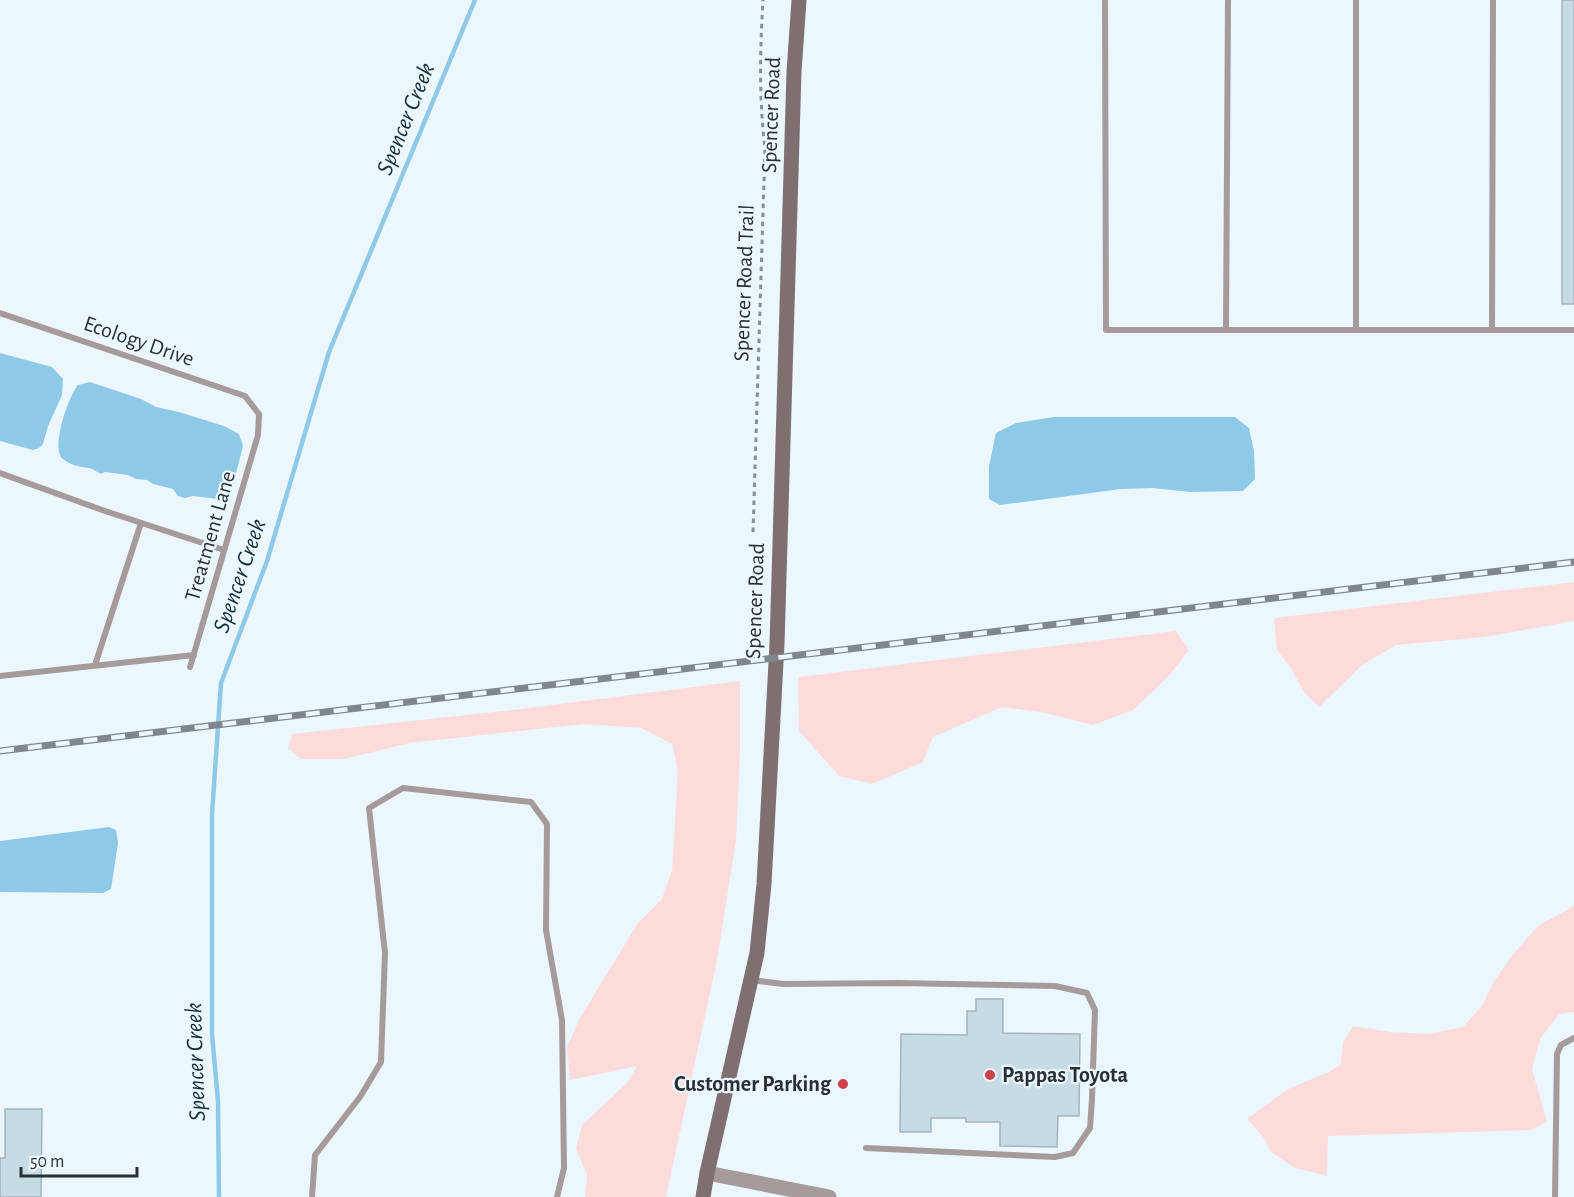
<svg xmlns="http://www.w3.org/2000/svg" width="1574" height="1197" font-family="'Alegreya Sans',sans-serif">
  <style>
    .green { fill: #fcdcdb }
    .water { fill: #8ecae7 }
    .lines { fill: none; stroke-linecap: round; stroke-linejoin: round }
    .stream { stroke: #8ecae7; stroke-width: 4.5 }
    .building { fill: #c7dbe5; stroke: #a2b5bf; stroke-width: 1.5 }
    .path { stroke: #869095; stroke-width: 3; stroke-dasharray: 4.5 4.5; stroke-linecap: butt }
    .service { stroke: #a59b9a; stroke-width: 6 }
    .tertiary { stroke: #a59b9a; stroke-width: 15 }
    .secondary { stroke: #7e7070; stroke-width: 15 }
    .rail-casing { stroke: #7e888c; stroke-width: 7 }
    .rail { stroke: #ebf7fd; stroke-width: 4.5; stroke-dasharray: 14; stroke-linecap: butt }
    .poi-dot { fill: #cf3f4b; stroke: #ebf7fd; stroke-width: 2 }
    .labels { text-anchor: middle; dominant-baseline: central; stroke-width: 4.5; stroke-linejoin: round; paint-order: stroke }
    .street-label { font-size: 22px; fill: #283034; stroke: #ebf7fd }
    .poi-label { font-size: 22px; font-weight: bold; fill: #283034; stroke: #ebf7fd; text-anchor: start }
    .water-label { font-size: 24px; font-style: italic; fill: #112d3a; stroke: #ebf7fd }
  </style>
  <rect width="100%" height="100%" fill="#ebf7fd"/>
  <g class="green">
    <polygon points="1574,582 1574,621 1485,637 1396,645 1362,665 1319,707 1304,692 1290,667 1277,650 1274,618"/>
    <polygon points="1176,631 1189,650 1168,677 1133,710 1093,725 1046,713 1002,707 933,737 923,762 872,784 839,776 799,731 798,677"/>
    <polygon points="740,681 740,753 736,841 717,960 666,1197 585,1197 587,1175 576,1149 582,1125 628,1082 637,1066 570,1080 567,1047 580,1018 638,923 662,899 672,870 678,771 672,744 641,728 583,724 410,743 344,759 301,759 288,749 292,734 513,710"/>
    <polygon points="1574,906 1574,1012 1559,1014 1540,1039 1532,1069 1547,1122 1531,1130 1328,1136 1327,1176 1295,1168 1271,1152 1264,1138 1247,1119 1288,1089 1329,1072 1341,1064 1343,1043 1353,1026 1390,1032 1428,1034 1463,1027 1482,1006 1493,983 1510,958 1538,926"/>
  </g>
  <g class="water">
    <polygon points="0,353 52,367 63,379 62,395 48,426 43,444 39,448 33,450 0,441"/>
    <path d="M90,382l51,17 15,8 23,5 45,14 15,8 4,12 -10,39 -10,12 -5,2 -25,-3 -8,2 -7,-2 -5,-7 -20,-5 -6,-4 -11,-1 -8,-4 -23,-3 -4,2c-5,-2 -7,-5 -12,-6 -9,-1 -19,-3 -26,-9 -13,-10 6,-64 15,-74z"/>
    <polygon points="1054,417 1235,417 1249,428 1254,451 1255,479 1243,491 1190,492 1153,488 1121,489 1000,505 989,499 989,466 996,433 1016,423"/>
    <polygon points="109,827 116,830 118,843 111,889 103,893 0,892 0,841"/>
  </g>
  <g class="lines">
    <polyline class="stream" points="219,1197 218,1101 212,1034 212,814 221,683 267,561 329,352 475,0"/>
  </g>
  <g class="building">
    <rect x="1562" y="0" width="12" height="304"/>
    <polygon points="976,999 1003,999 1003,1033 1080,1034 1079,1116 1058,1116 1057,1147 1000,1146 1000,1122 966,1122 966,1118 931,1118 931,1132 900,1132 901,1034 967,1035 967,1011 976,1011"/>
    <polygon points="5,1109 42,1109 41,1197 0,1197 0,1158 5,1158"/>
  </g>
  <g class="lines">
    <path class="path" d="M753,532l12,-383c-6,-50 -5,-99 -2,-149"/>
    <g class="service">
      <polyline points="1105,0 1106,330 1574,330"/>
      <polyline points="1356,0 1356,330"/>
      <polyline points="0,313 245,396 259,414 258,435 190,667"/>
      <polyline points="1492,329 1493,0"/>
      <polyline points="1226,330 1228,0"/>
      <polyline points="0,473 105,511 224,550"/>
      <polyline points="95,665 141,523"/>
      <polyline points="0,676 194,655"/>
      <polyline points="751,980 783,984 898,983 1055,986 1087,993 1095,1010 1092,1099 1090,1128 1073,1153 1055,1157 866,1148"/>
      <polyline points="312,1197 315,1155 360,1097 381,1062 385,953 369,808 403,788 531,802 547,824 546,930 562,1020 564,1168 557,1197"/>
      <polyline points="1555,1197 1557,1054 1561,1045 1574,1038"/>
    </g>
    <polyline class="tertiary" points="707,1173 829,1197"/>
    <polyline class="secondary" points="703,1197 707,1173 757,953 764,884 777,644 794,72 799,0"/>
    <defs>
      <polyline id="rail" points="0,751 1574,562"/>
    </defs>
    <use href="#rail" class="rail-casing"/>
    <use href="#rail" class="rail"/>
  </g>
  <g class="poi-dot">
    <circle cx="990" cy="1075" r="6"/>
    <circle cx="843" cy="1084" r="6"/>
  </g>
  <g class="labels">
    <g class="street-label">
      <text transform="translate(771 115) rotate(-88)">Spencer Road</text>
      <text transform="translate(744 283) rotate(-88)">Spencer Road Trail</text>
      <text transform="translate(139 341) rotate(19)">Ecology Drive</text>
      <text transform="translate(210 536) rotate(-74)">Treatment Lane</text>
      <text transform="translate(755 601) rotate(-88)">Spencer Road</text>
    </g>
    <g class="poi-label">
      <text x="1002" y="1075">Pappas Toyota</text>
      <text x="831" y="1084" text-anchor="end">Customer Parking</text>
    </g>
    <g class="water-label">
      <text transform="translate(406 119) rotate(-68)">Spencer Creek</text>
      <text transform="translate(240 576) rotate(-71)">Spencer Creek</text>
      <text transform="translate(196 1062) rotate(-92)">Spencer Creek</text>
    </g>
  </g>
  <path d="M21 1167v9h116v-9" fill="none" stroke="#283034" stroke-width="3"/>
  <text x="30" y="1167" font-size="18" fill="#283034" stroke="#ebf7fd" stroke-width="4.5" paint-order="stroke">50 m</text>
</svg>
